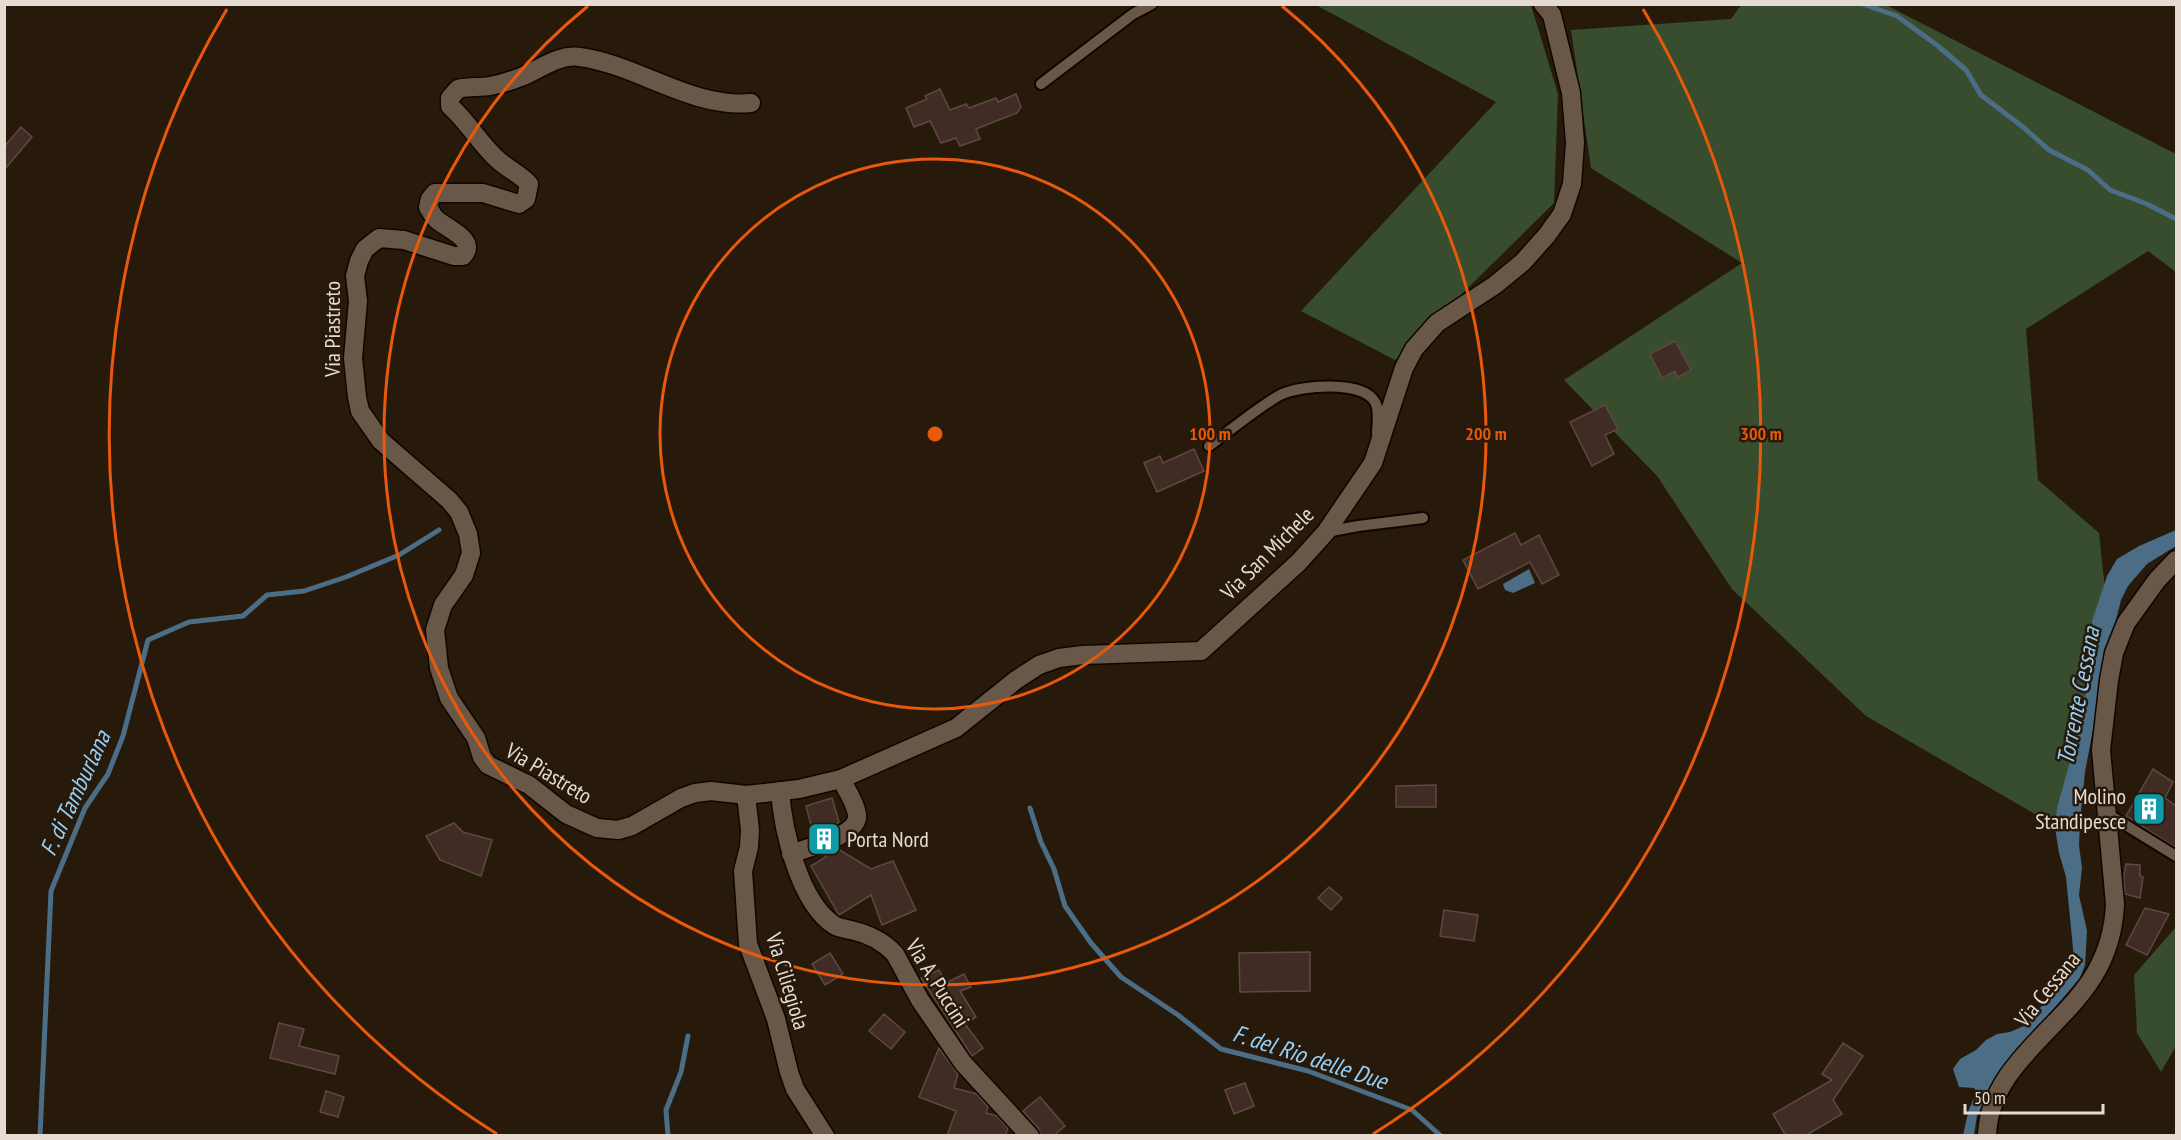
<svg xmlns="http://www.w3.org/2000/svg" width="2181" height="1140" font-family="'PT Sans Narrow',sans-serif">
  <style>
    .forest { fill: #384c2e }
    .water { fill: #4b6d85 }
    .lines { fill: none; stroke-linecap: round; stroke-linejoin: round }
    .stream { stroke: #4b6d85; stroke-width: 5 }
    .building { fill: #412c25; stroke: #5f4841; stroke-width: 1.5 }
    .lane-casing { stroke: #100500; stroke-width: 14 }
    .street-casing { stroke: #100500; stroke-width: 21 }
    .lane { stroke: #695848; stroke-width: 10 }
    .street { stroke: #695848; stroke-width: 18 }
    .ring { fill: none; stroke: #e8590c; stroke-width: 3 }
    .labels { text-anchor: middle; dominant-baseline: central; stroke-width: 5; stroke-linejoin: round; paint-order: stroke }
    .street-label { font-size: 22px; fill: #e5dbd2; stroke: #271a0b }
    .poi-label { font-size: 22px; fill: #e5dbd2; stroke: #271a0b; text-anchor: end }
    .water-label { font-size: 24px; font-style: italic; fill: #94d0fa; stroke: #271a0b }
    .centre { fill: #e8590c; stroke: #271a0b; stroke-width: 3 }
    .ring-label { font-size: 18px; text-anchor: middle; font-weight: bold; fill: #e8590c; stroke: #271a0b; stroke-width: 5; stroke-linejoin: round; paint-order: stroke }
  </style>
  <rect width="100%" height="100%" fill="#271a0b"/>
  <g class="forest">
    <polygon points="1316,5 1531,5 1558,94 1554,203 1395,360 1301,311 1496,102"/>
    <polygon points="1741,5 1886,5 2176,154 2176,272 2148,251 2026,329 2038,480 2099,533 2108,617 2064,831 1866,716 1732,589 1657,476 1564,380 1742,263 1591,168 1571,30 1731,19"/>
    <polygon points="2176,927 2176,1046 2161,1072 2137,1033 2134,975"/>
  </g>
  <g class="water">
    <polygon points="2176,530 2176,546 2147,564 2128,586 2121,600 2107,655 2085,772 2080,822 2079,845 2082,868 2079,895 2087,931 2085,965 2080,978 2004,1067 1977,1115 1974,1135 1963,1135 1969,1109 1977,1092 1974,1088 1959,1087 1953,1069 1960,1059 1976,1050 1986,1040 1997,1034 2010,1032 2026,1025 2045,1002 2053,989 2067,973 2074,959 2066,877 2059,853 2055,828 2057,808 2069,765 2078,713 2090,684 2095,641 2092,621 2107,576 2117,559 2139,546"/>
    <polygon points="1529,569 1535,583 1513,593 1505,590 1503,584"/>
  </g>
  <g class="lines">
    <g class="stream">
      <polyline points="1863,4 1897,16 1938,46 1966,70 1981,95 2023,127 2049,150 2088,170 2110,190 2147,204 2176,219"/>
      <polyline points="1030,808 1041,842 1054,869 1065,906 1091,943 1121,977 1178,1015 1221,1049 1308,1071 1412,1110 1441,1136"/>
      <polyline points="40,1136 51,891 85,808 108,774 123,736 148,640 189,622 243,616 267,595 304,591 346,577 399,555 439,530"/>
      <polyline points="668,1136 666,1110 681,1072 688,1036"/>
    </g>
  </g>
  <g class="building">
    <polygon points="940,89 950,110 966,104 969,108 996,98 998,102 1016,94 1021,107 1017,113 976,129 980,139 960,146 956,138 941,143 930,121 914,127 906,108 927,99 925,96"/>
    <polygon points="21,127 32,137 4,170 4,147"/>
    <polygon points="1675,341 1691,370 1678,377 1675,371 1662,378 1650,354"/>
    <polygon points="1605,405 1618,429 1605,435 1614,454 1592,466 1570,422"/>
    <polygon points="1194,449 1204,471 1157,492 1144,463 1160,456 1163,463"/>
    <polygon points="1515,533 1521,545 1539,535 1559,575 1542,584 1530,562 1478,589 1463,560"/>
    <polygon points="2153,769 2173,782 2165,798 2176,806 2176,848 2126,816"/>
    <polygon points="1436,785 1436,807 1396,807 1396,786"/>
    <polygon points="832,798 839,822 828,829 813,833 806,806"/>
    <polygon points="454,823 463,832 492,840 481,876 440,860 426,836"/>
    <polygon points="838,849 871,869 893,861 916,910 882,925 871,895 839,915 811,866 826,857 825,854"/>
    <polygon points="2126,864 2140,865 2140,876 2143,877 2140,898 2125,894 2124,876"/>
    <polygon points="1329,887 1342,898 1331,910 1318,898"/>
    <polygon points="2145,908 2169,914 2147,955 2126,945"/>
    <polygon points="1444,910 1478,915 1474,941 1440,936"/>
    <polygon points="1310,952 1310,991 1240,992 1239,953"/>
    <polygon points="830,953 843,974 825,985 812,964"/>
    <polygon points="939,970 946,983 964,974 971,987 960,991 976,1017 965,1024 983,1048 972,1056 921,978"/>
    <polygon points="884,1014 905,1032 891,1049 869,1031"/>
    <polygon points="279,1023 304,1029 299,1046 339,1056 335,1074 270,1058"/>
    <polygon points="1843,1043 1863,1056 1833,1100 1842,1114 1805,1136 1786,1136 1773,1114 1832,1080 1822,1074"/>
    <polygon points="939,1048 958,1074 954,1088 977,1094 988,1107 986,1113 997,1116 1008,1128 1005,1136 947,1136 956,1111 919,1097"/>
    <polygon points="1245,1083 1254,1106 1234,1114 1225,1090"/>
    <polygon points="326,1091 344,1097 338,1117 320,1112"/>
    <polygon points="1040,1097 1065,1126 1053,1136 1041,1136 1038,1128 1023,1111"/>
  </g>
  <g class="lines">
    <defs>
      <g id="lane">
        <polyline points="1041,84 1133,14 1152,4"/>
        <path d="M1209,446c22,-16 48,-38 71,-51 20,-10 83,-15 95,7 5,8 2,23 2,32"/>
        <polyline points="1326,532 1358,526 1423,518"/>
        <polyline points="2106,813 2176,856"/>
      </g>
      <g id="street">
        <path d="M751,103c-58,6 -113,-38 -171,-46 -22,-3 -39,12 -59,20 -10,4 -21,7 -31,9 -11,2 -21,0 -32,3l-8,9v8c18,16 30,38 48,54 10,9 22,14 31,24l-3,15 -7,5 -36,-11h-48l-5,6 -2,8c3,5 5,9 8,12 11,10 42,21 27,37h-9l-50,-16 -25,-2 -14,11 -6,12 -4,15 3,25 -5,57 4,39 3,14 21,30 68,59 10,12 9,22 3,19 -7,22 -21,30 -8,25 4,38 10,30 27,40 6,19 6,8 41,20 37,29 31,14 21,2 14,-4 49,-28 14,-5 16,-2 35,4 53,-6 42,-10 115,-51 60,-48 23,-15 20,-7 24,-3 118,-4 97,-88 28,-31 47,-69 31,-95 10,-19 23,-26 58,-38 28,-23 24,-27 15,-21 10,-30 3,-42 -4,-49 -19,-78 -9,-11"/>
        <path d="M780,791c3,39 19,111 54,134 5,3 12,4 17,5 18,4 32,11 44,24l25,46 43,63 67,73"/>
        <polyline points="746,795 750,830 749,847 743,871 748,944 776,1019 789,1072 795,1089 825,1136"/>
        <path d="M791,854c15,-6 70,-19 66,-40 -2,-12 -11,-25 -16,-35"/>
        <path d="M1987,1136c2,-72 79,-109 110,-166 11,-20 17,-43 18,-66l-14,-154 8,-70 5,-27 12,-30 31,-43 19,-20"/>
      </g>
    </defs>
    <use href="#lane" class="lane-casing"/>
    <use href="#street" class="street-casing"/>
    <use href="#lane" class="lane"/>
    <use href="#street" class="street"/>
  </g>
  <g class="ring">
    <circle cx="935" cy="434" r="275"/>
    <path d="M1282 6A551 551 0 1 1 588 6"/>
    <path d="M497 1134A826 826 0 0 1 227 9M1643 9A826 826 0 0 1 1373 1134"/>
  </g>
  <defs>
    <symbol id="building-square" viewBox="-11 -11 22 22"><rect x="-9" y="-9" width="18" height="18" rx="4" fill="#0f9aa8" stroke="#271a0b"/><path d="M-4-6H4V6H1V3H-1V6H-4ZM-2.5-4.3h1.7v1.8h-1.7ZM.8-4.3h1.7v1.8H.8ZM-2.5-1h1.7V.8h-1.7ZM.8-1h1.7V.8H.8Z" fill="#fff"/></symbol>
  </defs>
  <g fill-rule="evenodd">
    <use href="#building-square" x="2130" y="790" width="38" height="38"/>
    <use href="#building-square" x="805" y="820" width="38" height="38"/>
  </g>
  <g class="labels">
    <g class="street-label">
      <text transform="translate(332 329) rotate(-90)">Via Piastreto</text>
      <text transform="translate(1267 553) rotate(-45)">Via San Michele</text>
      <text transform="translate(549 773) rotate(31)">Via Piastreto</text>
      <text transform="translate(788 981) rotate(73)">Via Ciliegiola</text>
      <text transform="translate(938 983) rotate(58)">Via A. Puccini</text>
      <text transform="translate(2047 989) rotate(-51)">Via Cessana</text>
    </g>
    <g class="poi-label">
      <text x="2126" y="796">Molino<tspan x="2126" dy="25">Standipesce</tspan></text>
      <text x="847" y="839" text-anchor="start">Porta Nord</text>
    </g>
    <g class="water-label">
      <text transform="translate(2078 696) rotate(-79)">Torrente Cessana</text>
      <text transform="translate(75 793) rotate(-65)">F. di Tamburlana</text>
      <text transform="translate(1310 1057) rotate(18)">F. del Rio delle Due</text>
    </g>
  </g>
  <circle cx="935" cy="434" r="9" class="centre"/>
  <g class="ring-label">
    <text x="1210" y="440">100 m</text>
    <text x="1486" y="440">200 m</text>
    <text x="1761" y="440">300 m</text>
  </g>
  <rect width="2181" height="1140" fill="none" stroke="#e5dbd2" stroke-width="12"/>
  <path d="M1965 1104v9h138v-9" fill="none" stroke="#e5dbd2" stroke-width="3"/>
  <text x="1974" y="1104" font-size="18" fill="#e5dbd2" stroke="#271a0b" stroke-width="4.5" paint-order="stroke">50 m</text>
</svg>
